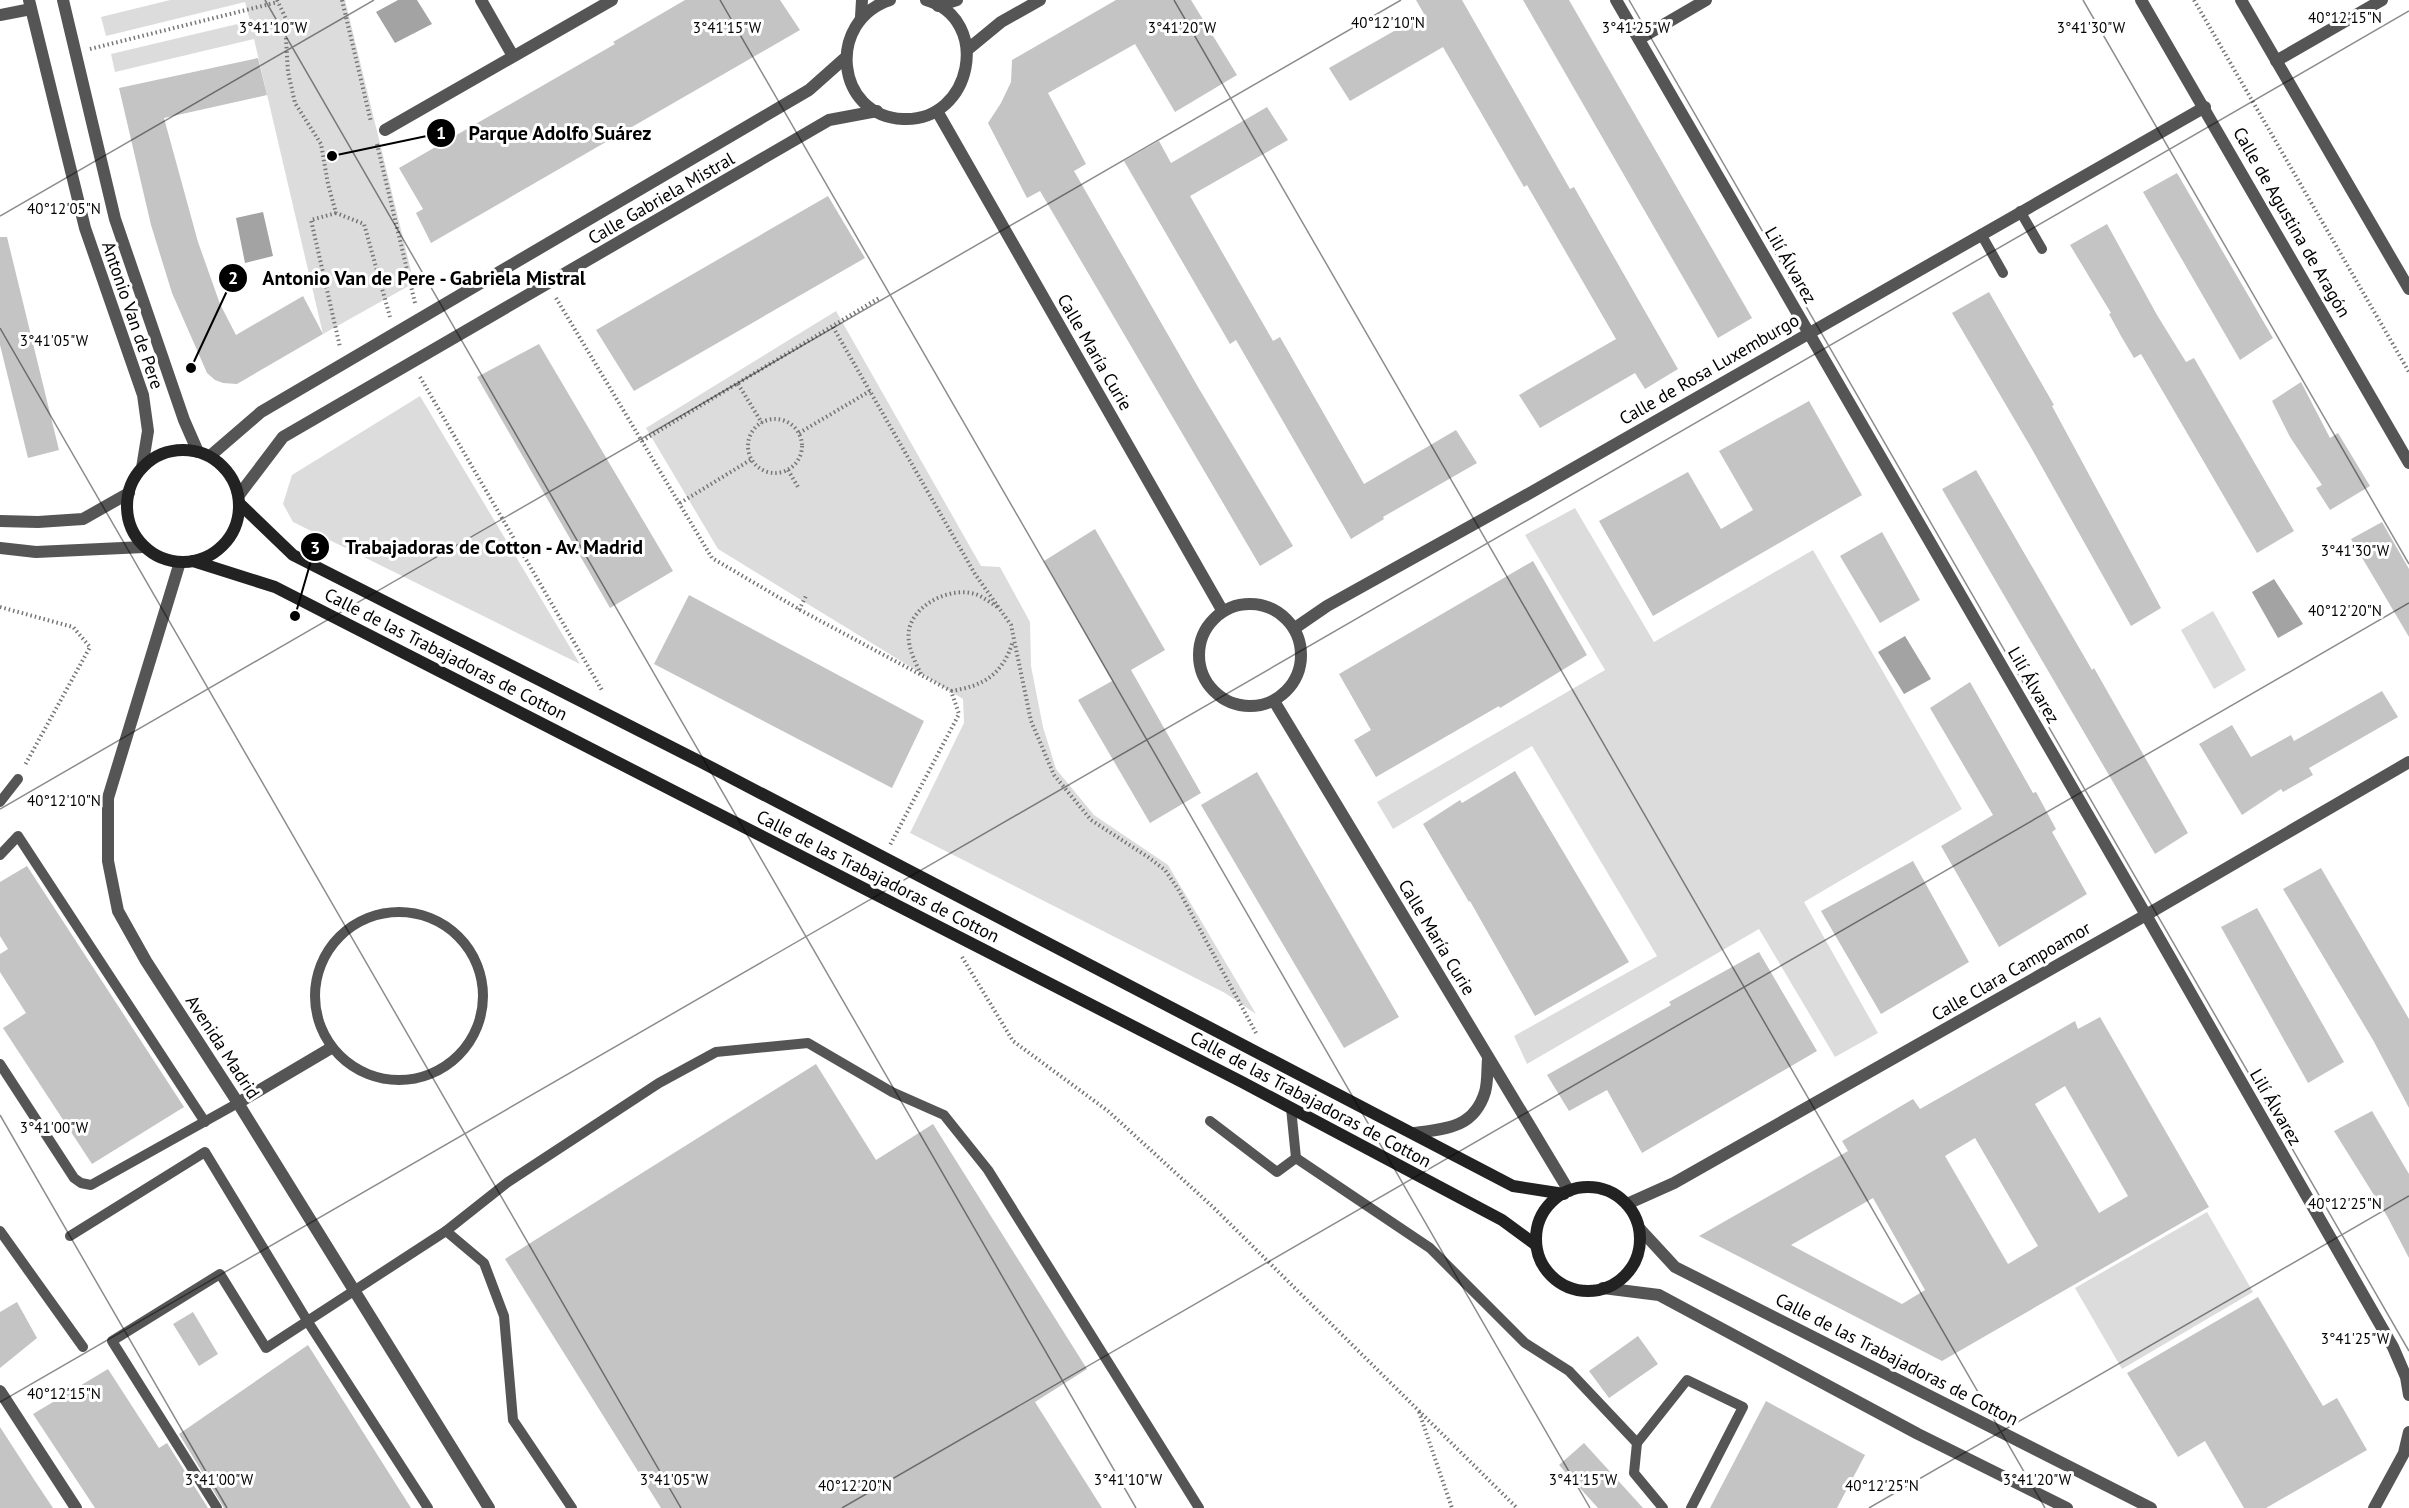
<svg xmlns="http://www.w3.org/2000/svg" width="2409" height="1508" font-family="'PT Sans',sans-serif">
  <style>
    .green { fill: #dcdcdc }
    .water { fill: #a3a3a3 }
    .building { fill: #c4c4c4; fill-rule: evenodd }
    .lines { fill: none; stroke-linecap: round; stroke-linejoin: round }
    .path { stroke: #777; stroke-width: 4; stroke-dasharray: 1.5 3; stroke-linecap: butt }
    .lane { stroke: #555; stroke-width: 10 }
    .street { stroke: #555; stroke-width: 12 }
    .secondary { stroke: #222; stroke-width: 12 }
    .ticks { fill: none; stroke: #000; stroke-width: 1.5; stroke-opacity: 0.45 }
    .labels { text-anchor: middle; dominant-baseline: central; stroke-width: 6; stroke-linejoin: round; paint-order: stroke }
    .street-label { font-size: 18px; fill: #000; stroke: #fff }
    .ticks-label { font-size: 15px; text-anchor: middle; fill: #000; stroke: #fff; stroke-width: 6; stroke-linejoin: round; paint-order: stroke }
    .leader { fill: none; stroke: #000; stroke-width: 2 }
    .callout-dot { fill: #000; stroke: #fff; stroke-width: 2 }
    .mark-label { font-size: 18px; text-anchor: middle; font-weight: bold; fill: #fff }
    .callout-label { font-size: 20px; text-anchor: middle; font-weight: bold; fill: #000; stroke: #fff; stroke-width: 6; stroke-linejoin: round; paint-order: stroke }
  </style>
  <rect width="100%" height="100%" fill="#fff"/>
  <g class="green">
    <polygon points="170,0 345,0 414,283 323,334 254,39 115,72 111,54 250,21 245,2 106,36 101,17"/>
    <polygon points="836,311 981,566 1000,567 1030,622 1031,666 1043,727 1056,769 1094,815 1168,865 1256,1014 1225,993 910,833 964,723 963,699 718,549 646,428"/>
    <polygon points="420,396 580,664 293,522 283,504 292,475"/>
    <polygon points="1575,508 1654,642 1813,550 1962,809 1804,902 1878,1033 1835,1057 1759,929 1527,1064 1514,1036 1657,956 1532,746 1393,829 1377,802 1605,670 1525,535"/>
    <polygon points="2213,611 2246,670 2214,689 2181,630"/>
    <polygon points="2207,1212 2253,1292 2122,1369 2075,1288"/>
  </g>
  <g class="water">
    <polygon points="398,0 417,0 432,24 395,43 376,12"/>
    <polygon points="263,212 273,256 245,263 236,218"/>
    <polygon points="2274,579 2303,624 2278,638 2252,592"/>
    <polygon points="1905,636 1931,679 1904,694 1878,652"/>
  </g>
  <g class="building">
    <polygon points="685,0 780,0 800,30 431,243 416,213 423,209 399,168 615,44 613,42"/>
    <polygon points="1116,0 1191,0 1237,75 1175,112 1135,44 1048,93 1086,164 1074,171 1198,387 1293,546 1260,566 1040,191 1027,198 988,123 1001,103 1011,82 1012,60"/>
    <polygon points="1416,0 1462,0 1570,189 1574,187 1678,369 1645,389 1635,373 1540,428 1519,395 1616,339 1527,185 1524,187 1443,47 1350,101 1329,68 1424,14"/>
    <polygon points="1523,0 1569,0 1752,318 1718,338"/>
    <polygon points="258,58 267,95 164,118 198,242 220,304 236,335 303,296 323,334 237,384 223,383 215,380 207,373 172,293 151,225 119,88"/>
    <polygon points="1267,107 1288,140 1190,196 1273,341 1280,337 1364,484 1456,430 1477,463 1383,517 1384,519 1351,539 1236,340 1230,344 1124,161 1159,141 1171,163"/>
    <polygon points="2177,173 2273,338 2240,360 2143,192"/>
    <polygon points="828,196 865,258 634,391 596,330"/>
    <polygon points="2107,224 2157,315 2186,362 2194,358 2294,531 2257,553 2141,354 2134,358 2121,336 2109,314 2111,313 2070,245"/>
    <polygon points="0,237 7,237 59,450 28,458 0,345"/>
    <polygon points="1989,292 2054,405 2052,406 2161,608 2131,626 2033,451 1952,313"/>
    <polygon points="539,344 673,571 610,608 477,377"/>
    <polygon points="2301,382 2330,438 2338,433 2370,486 2330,510 2316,488 2322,485 2290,437 2272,401"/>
    <polygon points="1809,401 1862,495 1653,616 1599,521 1688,472 1721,529 1753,510 1719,451"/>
    <polygon points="1976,470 2092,670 2094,668 2188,833 2155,854 1942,489"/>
    <polygon points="2382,522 2409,569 2409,637 2351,539"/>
    <polygon points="1095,529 1165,650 1131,670 1201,793 1150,823 1078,700 1112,681 1044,561"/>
    <polygon points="1882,532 1920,600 1880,623 1840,556"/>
    <polygon points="1533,561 1587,655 1500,708 1499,706 1376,777 1354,740 1371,730 1339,674"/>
    <polygon points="689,595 924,721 892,788 654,664"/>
    <polygon points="1970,682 2033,793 2036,792 2056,829 2052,832 2087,894 1999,947 1941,846 1993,815 1930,708"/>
    <polygon points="2382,691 2398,717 2309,768 2313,775 2283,792 2281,789 2242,815 2199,744 2232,725 2251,757 2291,735 2294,741"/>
    <polygon points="1515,771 1629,962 1535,1016 1470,901 1469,902 1423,824 1460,800 1462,803"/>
    <polygon points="1257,772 1399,1017 1344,1048 1201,805"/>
    <polygon points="1913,861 1969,962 1881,1014 1821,911"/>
    <polygon points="27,866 184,1107 92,1164 3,1028 26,1013 0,972 0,954 8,949 0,936 0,882"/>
    <polygon points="2321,868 2409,1019 2409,1108 2373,1040 2283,889"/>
    <polygon points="2257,908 2344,1062 2308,1083 2221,927"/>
    <polygon points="1759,952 1817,1051 1642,1153 1607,1090 1569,1111 1547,1075 1671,1005 1669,1002"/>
    <path d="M2100,1017l109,190 -267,154 -243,-125 149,-85 -6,-10 71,-42 7,10 155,-88 3,8zM2065,1086l63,110 -29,17 -64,-109zM1975,1138l63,108 -30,18 -63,-108zM1873,1198l52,92 -23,14 -111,-59z"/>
    <polygon points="816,1064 876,1160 933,1124 1087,1369 1035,1402 1102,1508 661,1508 505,1259"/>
    <polygon points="2372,1111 2409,1174 2409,1258 2387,1216 2334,1131"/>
    <polygon points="2258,1297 2323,1406 2337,1398 2367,1450 2266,1508 2244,1508 2205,1441 2178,1457 2127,1373"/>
    <polygon points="17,1302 37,1338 0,1368 0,1312"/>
    <polygon points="193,1312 218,1354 199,1366 173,1324"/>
    <polygon points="1638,1336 1658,1364 1609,1398 1589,1371"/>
    <polygon points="308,1345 411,1508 224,1508 179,1434"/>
    <polygon points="108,1369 159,1448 167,1443 208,1508 95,1508 33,1414"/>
    <polygon points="1766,1401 1865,1455 1837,1508 1710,1508"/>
    <polygon points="0,1427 35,1481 53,1508 0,1508"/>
    <polygon points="1584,1443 1643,1508 1598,1508 1559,1465"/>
  </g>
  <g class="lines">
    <g class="path">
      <polyline points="277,0 288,23 286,39 288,72 295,103 321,144 328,184 336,213 364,224 390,317"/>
      <polyline points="342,0 371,122"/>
      <polyline points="2194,0 2409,372"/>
      <polyline points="90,49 278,2"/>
      <polyline points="377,144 415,303"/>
      <polyline points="336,213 311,220 340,347"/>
      <polyline points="556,298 712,558 802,611 951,691 959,714 890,845"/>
      <polyline points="833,327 975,574 1011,625 1031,721 1054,775 1091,820 1148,857 1165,870 1178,889 1256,1033"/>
      <polyline points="420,377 603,692"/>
      <polyline points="738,384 762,423"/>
      <circle cx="775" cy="446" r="27"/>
      <polyline points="799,433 870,391"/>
      <polyline points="642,441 879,298"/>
      <polyline points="788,470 798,487"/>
      <polyline points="680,503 752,459"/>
      <polyline points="0,607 73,627 90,647 25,765"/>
      <polyline points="799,610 807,594"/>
      <path d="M921,674c-7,-14 -16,-32 -11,-48 8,-24 42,-39 65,-32 9,3 17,10 24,14"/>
      <path d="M951,691c33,-5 52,-17 62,-50"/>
      <polyline points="962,957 1013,1041 1108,1111 1214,1208 1517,1508"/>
      <polyline points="1419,1412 1452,1508"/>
    </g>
    <g class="lane">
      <polyline points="2020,211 2042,249"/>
      <polyline points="1981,234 2003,273"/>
      <polyline points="0,802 18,779"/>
      <polyline points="0,855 18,836 205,1122"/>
      <circle cx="399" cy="996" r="84"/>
      <polyline points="0,1064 74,1178 81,1183 91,1185 238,1103"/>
      <polyline points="1210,1121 1277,1172 1296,1158 1291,1108"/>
      <polyline points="1296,1158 1430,1248 1525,1343 1569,1371 1637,1443"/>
      <polyline points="0,1231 83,1347"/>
      <polyline points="446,1231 508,1182 659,1083 716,1052 808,1043 892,1092 944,1115 988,1170 1199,1508"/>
      <polyline points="70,1236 205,1152 308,1322 428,1508"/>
      <polyline points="217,1508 112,1341 220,1274 266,1348 446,1231 484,1263 504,1316 513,1420 572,1508"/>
      <polyline points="1663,1508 1634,1473 1637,1443 1687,1380 1743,1407 1691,1508"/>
    </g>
    <g class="street">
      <polyline points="29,0 85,228 143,395 148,431 142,468"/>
      <polyline points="63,0 115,219 184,420 198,452"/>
      <polyline points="481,0 513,56"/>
      <path d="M890,0c-64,21 -55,116 13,119 70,3 89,-100 23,-119"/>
      <polyline points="1616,0 2146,915 2393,1347 2406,1377 2409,1395"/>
      <polyline points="2141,0 2409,463"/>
      <polyline points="2241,0 2409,289"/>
      <polyline points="938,6 957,0"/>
      <polyline points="0,15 31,9"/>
      <polyline points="861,17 862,0"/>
      <polyline points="1639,39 1706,0"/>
      <polyline points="967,50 1001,22 1040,0"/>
      <polyline points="2276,61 2382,0"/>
      <polyline points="937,111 1222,610"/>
      <polyline points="385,130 612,0"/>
      <polyline points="210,456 261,412 809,90 845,58"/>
      <polyline points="239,495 283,437 829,120 877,111"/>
      <polyline points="0,521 38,522 83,519 129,493"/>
      <polyline points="0,548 36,552 144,547"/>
      <polyline points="180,562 108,798 108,861 118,911 146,961 238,1103 489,1508"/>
      <circle cx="1250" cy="655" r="51"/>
      <polyline points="1295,628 1327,606 1530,493 2205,107"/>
      <polyline points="1274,701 1569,1191"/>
      <polyline points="238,1103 331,1048"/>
      <path d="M1414,1133c32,-4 60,-5 71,-41 3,-10 2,-23 3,-33"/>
      <polyline points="1627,1204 1674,1183 2146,915 2409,762"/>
      <polyline points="1639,1228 1675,1267 2151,1508"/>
      <polyline points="1603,1288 1659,1295 1918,1434 2067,1508"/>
      <polyline points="0,1391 76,1508"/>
      <polyline points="2374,1508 2404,1453 2409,1432"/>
    </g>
    <g class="secondary">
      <circle cx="183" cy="506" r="56"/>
      <polyline points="240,504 293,555 701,762 1513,1186 1564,1194"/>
      <polyline points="193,561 275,587 1242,1082 1502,1220 1536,1245"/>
      <circle cx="1588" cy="1239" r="52"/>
    </g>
  </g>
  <path class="ticks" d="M265,0l871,1508M720,0l870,1508M1174,0l871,1508M1629,0l780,1351M2083,0l326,564M0,216l374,-216M0,328l681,1180M0,809l1401,-809M0,1115l227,393M0,1402l2409,-1391M842,1508l1567,-905M1869,1508l540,-312"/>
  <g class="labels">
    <g class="street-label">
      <text transform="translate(661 198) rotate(-30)">Calle Gabriela Mistral</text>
      <text transform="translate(2292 222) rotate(60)">Calle de Agustina de Aragón</text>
      <text transform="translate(1791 265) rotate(60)">Lilí Álvarez</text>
      <text transform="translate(133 315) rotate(71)">Antonio Van de Pere</text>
      <text transform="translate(1095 352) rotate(60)">Calle María Curie</text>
      <text transform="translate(1709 369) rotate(-30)">Calle de Rosa Luxemburgo</text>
      <text transform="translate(446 654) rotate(27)">Calle de las Trabajadoras de Cotton</text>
      <text transform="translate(2034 685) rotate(60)">Lilí Álvarez</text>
      <text transform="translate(878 876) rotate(27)">Calle de las Trabajadoras de Cotton</text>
      <text transform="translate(1437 937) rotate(59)">Calle María Curie</text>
      <text transform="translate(2011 971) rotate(-30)">Calle Clara Campoamor</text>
      <text transform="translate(223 1047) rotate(57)">Avenida Madrid</text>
      <text transform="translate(1311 1099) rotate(28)">Calle de las Trabajadoras de Cotton</text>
      <text transform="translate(2276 1107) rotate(60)">Lilí Álvarez</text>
      <text transform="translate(1897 1359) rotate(27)">Calle de las Trabajadoras de Cotton</text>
    </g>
  </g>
  <g class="ticks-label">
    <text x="2345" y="23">40°12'15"N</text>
    <text x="1388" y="28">40°12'10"N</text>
    <text x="273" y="33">3°41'10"W</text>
    <text x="727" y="33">3°41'15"W</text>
    <text x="1182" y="33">3°41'20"W</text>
    <text x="2091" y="33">3°41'30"W</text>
    <text x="1636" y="33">3°41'25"W</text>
    <text x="64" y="214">40°12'05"N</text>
    <text x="54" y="346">3°41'05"W</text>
    <text x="2355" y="556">3°41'30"W</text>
    <text x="2345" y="616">40°12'20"N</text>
    <text x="64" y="806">40°12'10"N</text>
    <text x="54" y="1133">3°41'00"W</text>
    <text x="2345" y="1209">40°12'25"N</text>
    <text x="2355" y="1344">3°41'25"W</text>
    <text x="64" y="1399">40°12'15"N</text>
    <text x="219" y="1485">3°41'00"W</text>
    <text x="674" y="1485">3°41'05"W</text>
    <text x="1128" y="1485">3°41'10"W</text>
    <text x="1583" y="1485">3°41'15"W</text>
    <text x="2037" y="1485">3°41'20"W</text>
    <text x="855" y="1491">40°12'20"N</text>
    <text x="1882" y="1491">40°12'25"N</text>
  </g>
  <path class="leader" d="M332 156L441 133M191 368L233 278M295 616L315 547"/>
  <g class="callout-dot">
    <circle cx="332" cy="156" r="6"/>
    <circle cx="191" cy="368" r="6"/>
    <circle cx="295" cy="616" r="6"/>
    <circle cx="441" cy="133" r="15"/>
    <circle cx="233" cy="278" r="15"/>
    <circle cx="315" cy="547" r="15"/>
  </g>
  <g class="mark-label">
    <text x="441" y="139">1</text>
    <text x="233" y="284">2</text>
    <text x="315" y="554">3</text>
  </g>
  <g class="callout-label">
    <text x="560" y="140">Parque Adolfo Suárez</text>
    <text x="424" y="285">Antonio Van de Pere - Gabriela Mistral</text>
    <text x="494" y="554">Trabajadoras de Cotton - Av. Madrid</text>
  </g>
</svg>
